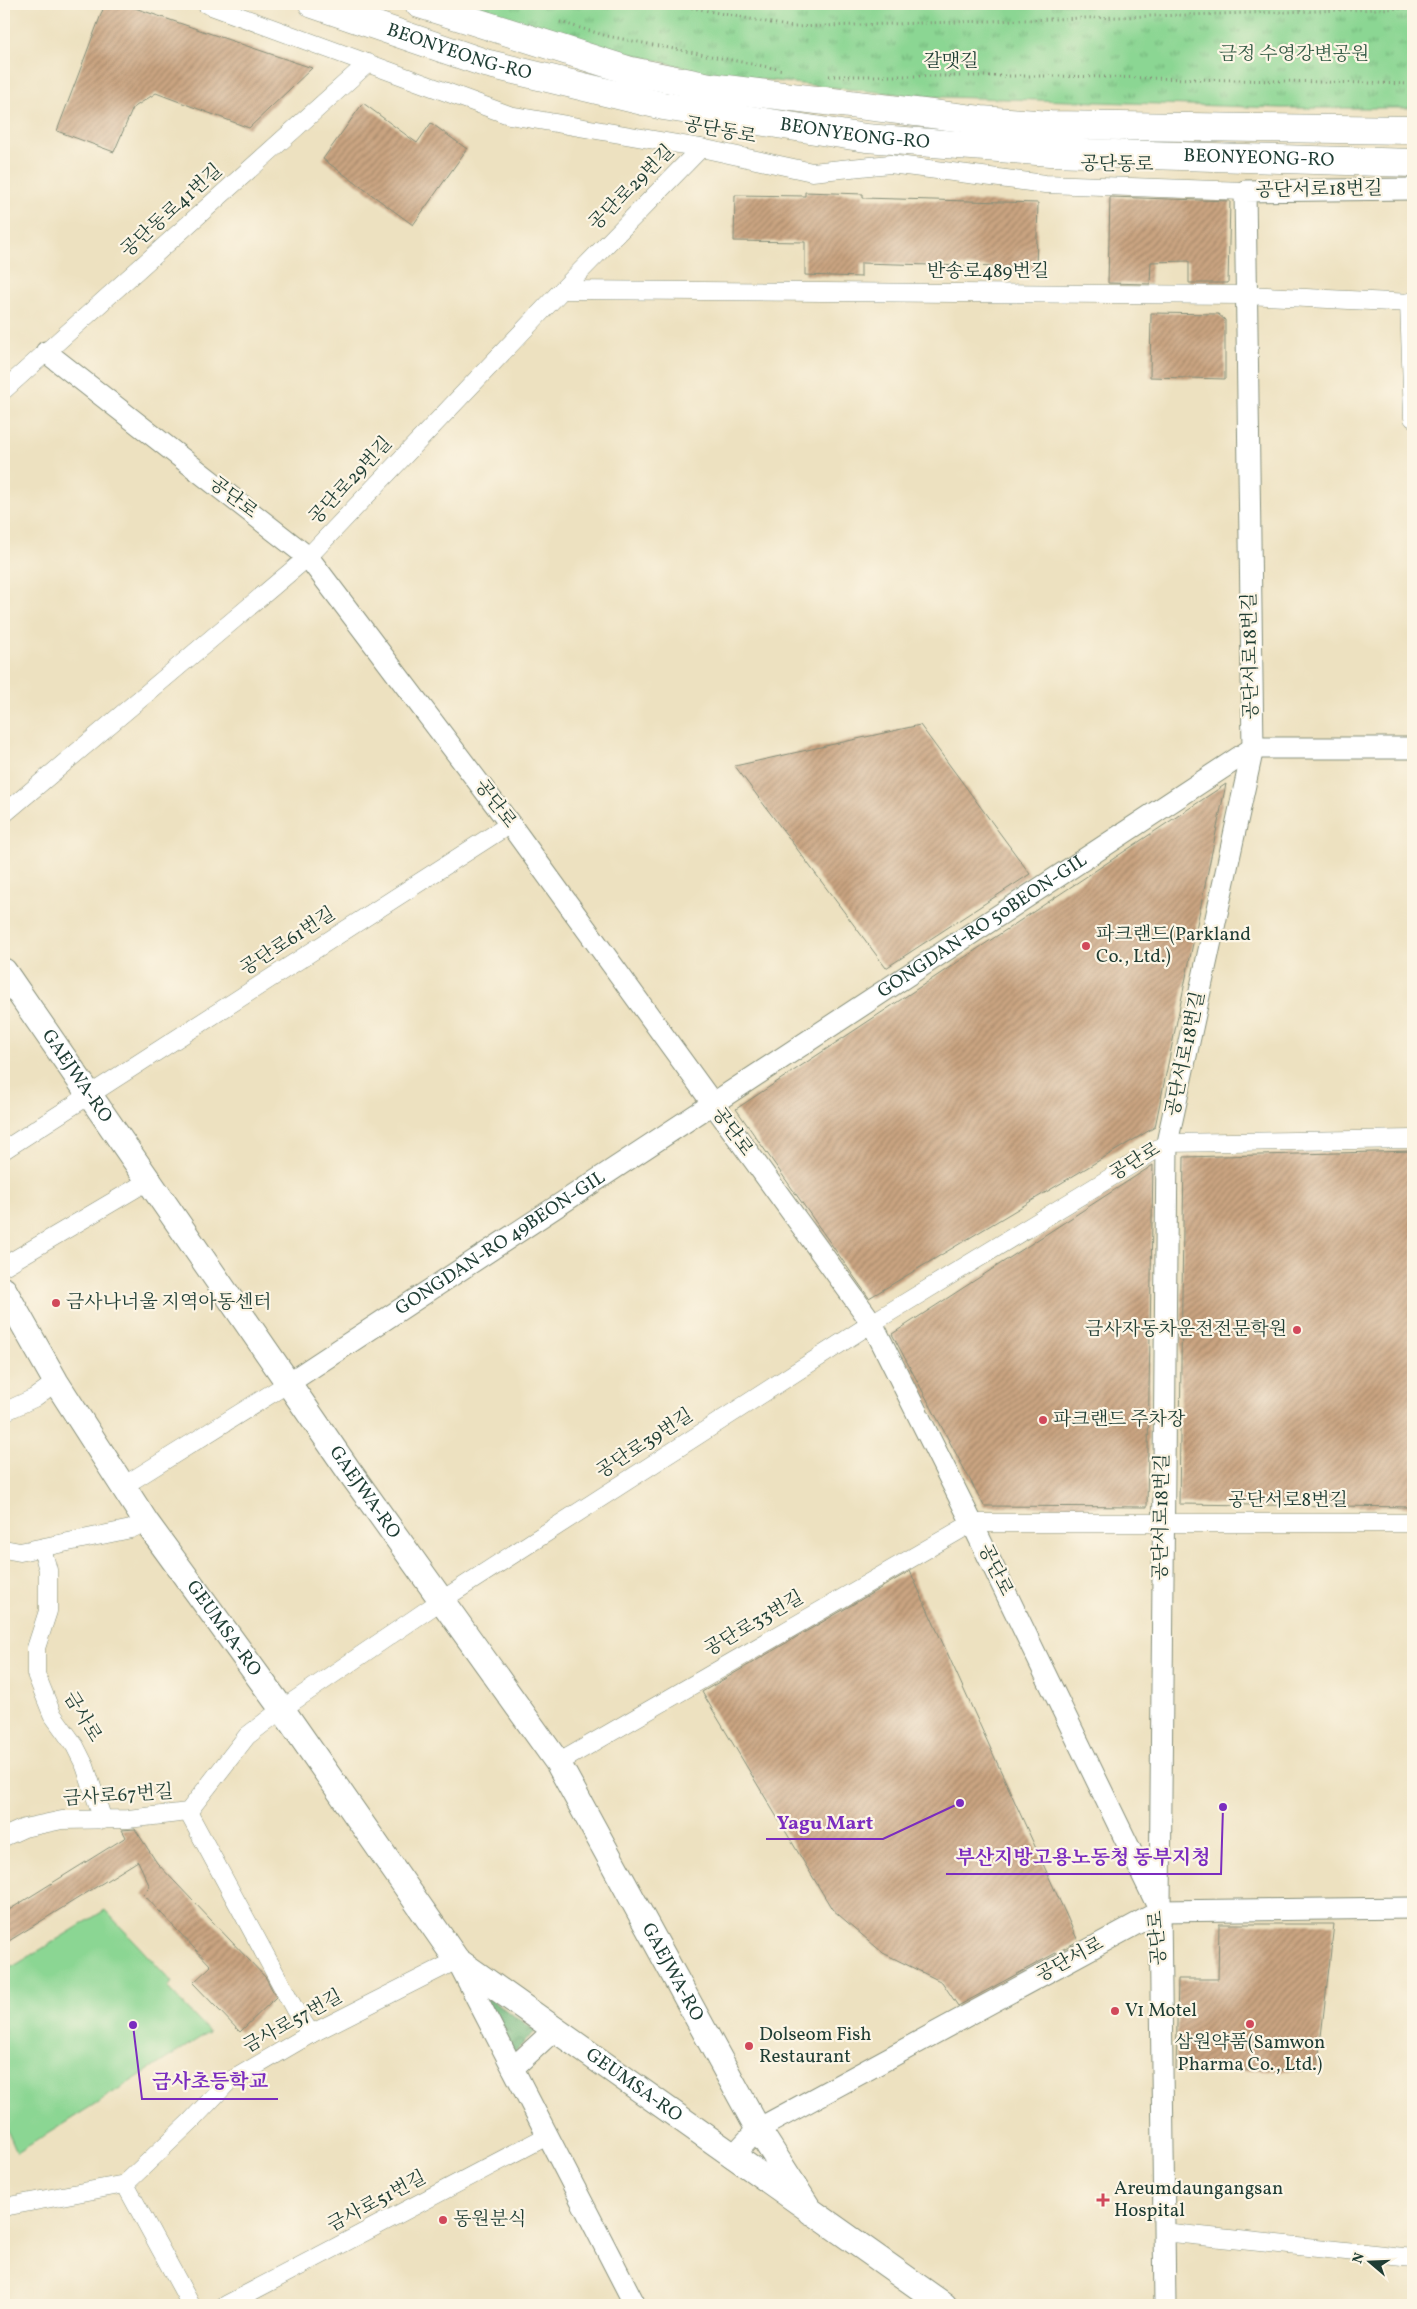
<svg xmlns="http://www.w3.org/2000/svg" width="1417" height="2309" font-family="Vollkorn,'Noto Serif KR',serif">
  <style>
    .green { fill: #8bd693; stroke: #558a64 }
    .forest { fill: url(#forest-crowns); stroke: #487a58 }
    .park { fill: url(#park-tufts); stroke: #558a64 }
    .building { fill: url(#building-hatch) }
    .lines { fill: none; stroke-linecap: round; stroke-linejoin: round }
    .minor-casing { stroke: #868f7a; stroke-width: 19 }
    .tertiary-casing { stroke: #868f7a; stroke-width: 23 }
    .secondary-casing { stroke: #868f7a; stroke-width: 27 }
    .trunk-casing { stroke: #868f7a; stroke-width: 29 }
    .path { stroke: #868f7a; stroke-width: 3; stroke-dasharray: 1 4; stroke-linecap: butt }
    .minor { stroke: #fff; stroke-width: 18 }
    .tertiary { stroke: #fff; stroke-width: 21 }
    .secondary { stroke: #fff; stroke-width: 25 }
    .trunk { stroke: #fff; stroke-width: 28 }
    .poi-dot { fill: #d1495b; stroke: #fcf5e5; stroke-width: 2 }
    .labels { text-anchor: middle; dominant-baseline: central; stroke-width: 4.5; stroke-linejoin: round; paint-order: stroke }
    .street-label { font-size: 19px; fill: #1f3d34; stroke: #fcf5e5 }
    .park-label { font-size: 19px; fill: #355c47; stroke: #fcf5e5 }
    .poi-label { font-size: 19px; fill: #1f3d34; stroke: #fcf5e5; text-anchor: start }
    .leader { fill: none; stroke: #7b2cbf; stroke-width: 2 }
    .callout-dot { fill: #7b2cbf; stroke: #fcf5e5; stroke-width: 2 }
    .callout-label { font-size: 20px; text-anchor: middle; font-weight: bold; fill: #7b2cbf; stroke: #fcf5e5; stroke-width: 4.5; stroke-linejoin: round; paint-order: stroke }
  </style>
  <defs>
    <pattern id="forest-crowns" width="20" height="18" patternUnits="userSpaceOnUse" patternTransform="scale(1.25)"><rect width="20" height="18" fill="#70b77d"/><path d="M2 6a3 3 0 1 1 6 0M12 15a3 3 0 1 1 6 0" fill="none" stroke="#5b9667"/></pattern>
    <pattern id="park-tufts" width="24" height="20" patternUnits="userSpaceOnUse" patternTransform="scale(1.25)"><rect width="24" height="20" fill="#8bd693"/><path d="M3 7l-1-3M5 7V3M7 7l1-3M15 17l-1-3M17 17v-4M19 17l1-3" fill="none" stroke="#71af79"/></pattern>
    <pattern id="building-hatch" width="6" height="6" patternUnits="userSpaceOnUse" patternTransform="scale(1.25)"><rect width="6" height="6" fill="#caa481"/><path d="M-1 1l2-2M0 6l6-6M5 7l2-2" fill="none" stroke="#a3876a"/></pattern>
  </defs>
  <rect width="100%" height="100%" fill="#fcf5e5"/>
  <filter id="ink" filterUnits="userSpaceOnUse"><feTurbulence type="fractalNoise" baseFrequency=".02" numOctaves="2"/><feDisplacementMap in="SourceGraphic" scale="10" xChannelSelector="R" yChannelSelector="G"/><feConvolveMatrix kernelMatrix="1 2 1 2 8 2 1 2 1" color-interpolation-filters="sRGB"/></filter>
  <filter id="wash" filterUnits="userSpaceOnUse"><feTurbulence type="fractalNoise" baseFrequency=".0096" numOctaves="4" result="noise"/><feDisplacementMap in="SourceGraphic" scale="20" xChannelSelector="R" yChannelSelector="G"/><feGaussianBlur stdDeviation="1.12" result="paint"/><feColorMatrix in="noise" values="0 0 0 0 0 0 0 0 0 0 0 0 0 0 0 0 0 1.4 0 .05"/><feComposite in="paint" operator="in"/></filter>
  <g filter="url(#wash)">
    <rect width="100%" height="100%" fill="#ede1c0"/>
    <polygon class="green" points="105,1910 172,1982 168,1988 209,2032 17,2153 4,2123 4,1972"/>
    <polygon class="forest" points="480,1992 536,2031 515,2052"/>
    <polygon class="park" points="453,4 1413,4 1413,108 1282,108 916,96 819,86 706,73 515,24"/>
    <g id="blocks">
      <g class="building">
        <polygon points="105,4 123,4 312,68 249,128 156,93 133,108 114,152 57,131"/>
        <polygon points="363,103 417,143 431,123 467,149 413,225 323,159"/>
        <polygon points="805,192 863,194 863,198 1038,203 1036,268 861,263 861,277 805,275 805,242 734,241 735,195 805,196"/>
        <polygon points="1110,197 1230,201 1228,283 1189,283 1189,261 1151,262 1150,284 1108,283"/>
        <polygon points="1151,313 1218,314 1225,320 1225,379 1150,377"/>
        <polygon points="920,725 1030,874 886,968 735,766"/>
        <polygon points="1226,784 1155,1127 869,1298 736,1109"/>
        <polygon points="1413,1151 1413,1507 1179,1504 1184,1157"/>
        <polygon points="1153,1165 1147,1507 984,1506 892,1334"/>
        <polygon points="910,1571 1078,1941 958,2006 942,1982 883,1953 832,1909 702,1692"/>
        <polygon points="135,1829 157,1863 266,1978 276,1997 240,2032 193,1983 211,1966 143,1894 150,1887 138,1861 4,1944 4,1913 126,1837 122,1830"/>
        <polygon points="1219,1924 1334,1924 1317,2071 1176,2069 1178,1979 1218,1979"/>
      </g>
    </g>
  </g>
  <g filter="url(#ink)">
    <use href="#blocks" fill-opacity="0" stroke="#868f7a" stroke-width="1"/>
    <g class="lines">
      <defs>
        <g id="minor">
          <polyline points="206,4 509,115 701,148 812,172 890,164 1045,184 1245,191"/>
          <polyline points="562,290 1245,295 1413,303"/>
          <polyline points="1409,302 1413,418"/>
          <polyline points="4,390 368,63"/>
          <polyline points="4,814 308,557 562,290 701,148"/>
          <polyline points="4,1150 510,824"/>
          <polyline points="4,1266 148,1181"/>
          <polyline points="4,1412 34,1398 56,1382"/>
          <polyline points="125,1485 290,1382"/>
          <polyline points="42,1548 48,1570 48,1611 36,1648 36,1674 52,1714 75,1746 85,1766 103,1820"/>
          <polyline points="4,1549 20,1552 131,1529 146,1522"/>
          <polyline points="558,1763 972,1523 1413,1523"/>
          <polyline points="188,1812 295,2010 311,2034"/>
          <polyline points="4,1837 24,1828 62,1820 128,1819 188,1812 247,1736 282,1709 442,1600 872,1323 1167,1143 1413,1139"/>
          <polyline points="125,2184 191,2305"/>
          <polyline points="4,2207 125,2184 191,2121 227,2083 307,2036 457,1960"/>
          <polyline points="1163,2232 1413,2258"/>
          <polyline points="226,2305 547,2136"/>
        </g>
        <g id="tertiary">
          <polyline points="46,352 308,557 510,824 872,1323 972,1523 1160,1911 1165,2305"/>
          <path id="s1" d="M290,1382l963,-634h160"/>
          <polyline points="1160,1905 1167,1143 1253,748 1245,191 1413,189"/>
          <polyline points="457,1960 635,2305"/>
          <polyline points="513,2068 554,2030"/>
          <polyline points="732,2157 758,2129 1160,1911 1413,1908"/>
        </g>
        <g id="secondary">
          <path id="s2" d="M4,971l345,500 209,292 200,366 53,83"/>
          <path id="s3" d="M4,1290l52,92 90,140 136,187 175,251 487,345"/>
        </g>
        <g id="trunk">
          <path id="s4" d="M313,4l172,59 178,43 203,32 184,14 363,11"/>
          <polyline points="419,4 631,71 710,87 981,120 1050,125 1413,130"/>
        </g>
      </defs>
      <use href="#minor" class="minor-casing"/>
      <use href="#tertiary" class="tertiary-casing"/>
      <use href="#secondary" class="secondary-casing"/>
      <use href="#trunk" class="trunk-casing"/>
      <g class="path">
        <polyline points="672,4 792,27 1413,8"/>
        <polyline points="560,22 607,36 783,70"/>
        <polyline points="829,76 1058,76 1413,84"/>
      </g>
      <use href="#minor" class="minor"/>
      <use href="#tertiary" class="tertiary"/>
      <use href="#secondary" class="secondary"/>
      <use href="#trunk" class="trunk"/>
    </g>
  </g>
  <g class="poi-dot">
    <circle cx="1086" cy="946" r="5"/>
    <circle cx="56" cy="1303" r="5"/>
    <circle cx="1297" cy="1330" r="5"/>
    <circle cx="1043" cy="1420" r="5"/>
    <circle cx="1115" cy="2011" r="5"/>
    <circle cx="1250" cy="2024" r="5"/>
    <circle cx="749" cy="2046" r="5"/>
    <path d="M1100.5 2192.5h5v5h5v5h-5v5h-5v-5h-5v-5h5z"/>
    <circle cx="443" cy="2220" r="5"/>
  </g>
  <g class="labels">
    <g class="street-label">
      <text stroke="none"><textPath href="#s4" startOffset="154">BEONYEONG-RO</textPath></text>
      <text x="951" y="62">갈맷길</text>
      <text transform="translate(720 131) rotate(11)">공단동로</text>
      <text stroke="none"><textPath href="#s4" startOffset="559">BEONYEONG-RO</textPath></text>
      <text stroke="none"><textPath href="#s4" startOffset="964">BEONYEONG-RO</textPath></text>
      <text transform="translate(1117 165) rotate(1)">공단동로</text>
      <text transform="translate(632 188) rotate(-45)">공단로29번길</text>
      <text transform="translate(1319 190) rotate(-1)">공단서로18번길</text>
      <text transform="translate(172 211) rotate(-42)">공단동로41번길</text>
      <text x="988" y="272">반송로489번길</text>
      <text transform="translate(351 481) rotate(-47)">공단로29번길</text>
      <text transform="translate(233 498) rotate(38)">공단로</text>
      <text transform="translate(1251 656) rotate(-91)">공단서로18번길</text>
      <text transform="translate(495 804) rotate(53)">공단로</text>
      <text stroke="none"><textPath href="#s1" startOffset="829">GONGDAN-RO 50BEON-GIL</textPath></text>
      <text transform="translate(288 942) rotate(-33)">공단로61번길</text>
      <text transform="translate(1186 1054) rotate(-78)">공단서로18번길</text>
      <text stroke="none"><textPath href="#s2" startOffset="128">GAEJWA-RO</textPath></text>
      <text transform="translate(732 1132) rotate(54)">공단로</text>
      <text transform="translate(1135 1162) rotate(-31)">공단로</text>
      <text stroke="none"><textPath href="#s1" startOffset="252">GONGDAN-RO 49BEON-GIL</textPath></text>
      <text transform="translate(645 1444) rotate(-33)">공단로39번길</text>
      <text stroke="none"><textPath href="#s2" startOffset="634">GAEJWA-RO</textPath></text>
      <text x="1288" y="1501">공단서로8번길</text>
      <text transform="translate(1162 1517) rotate(-89)">공단서로18번길</text>
      <text transform="translate(995 1570) rotate(64)">공단로</text>
      <text transform="translate(754 1624) rotate(-30)">공단로33번길</text>
      <text stroke="none"><textPath href="#s3" startOffset="404">GEUMSA-RO</textPath></text>
      <text transform="translate(82 1717) rotate(59)">금사로</text>
      <text transform="translate(118 1796) rotate(-4)">금사로67번길</text>
      <text transform="translate(1158 1938) rotate(-94)">공단로</text>
      <text transform="translate(1070 1960) rotate(-28)">공단서로</text>
      <text stroke="none"><textPath href="#s2" startOffset="1205">GAEJWA-RO</textPath></text>
      <text transform="translate(293 2022) rotate(-29)">금사로57번길</text>
      <text stroke="none"><textPath href="#s3" startOffset="1026">GEUMSA-RO</textPath></text>
      <text transform="translate(377 2202) rotate(-28)">금사로51번길</text>
    </g>
    <g class="park-label">
      <text x="1294" y="55">금정 수영강변공원</text>
    </g>
    <g class="poi-label">
      <text x="1096" y="935">파크랜드(Parkland<tspan x="1096" dy="22">Co., Ltd.)</tspan></text>
      <text x="66" y="1303">금사나너울 지역아동센터</text>
      <text x="1287" y="1330" text-anchor="end">금사자동차운전전문학원</text>
      <text x="1053" y="1420">파크랜드 주차장</text>
      <text x="1125" y="2011">V1 Motel</text>
      <text x="759" y="2035">Dolseom Fish<tspan x="759" dy="22">Restaurant</tspan></text>
      <text x="1250" y="2043" text-anchor="middle">삼원약품(Samwon<tspan x="1250" dy="22">Pharma Co., Ltd.)</tspan></text>
      <text x="1114" y="2189">Areumdaungangsan<tspan x="1114" dy="22">Hospital</tspan></text>
      <text x="453" y="2220">동원분식</text>
    </g>
  </g>
  <path class="leader" d="M960 1803L883 1839H766M1223 1807L1221 1874H946M133 2025L142 2099H278"/>
  <g class="callout-dot">
    <circle cx="960" cy="1803" r="5"/>
    <circle cx="1223" cy="1807" r="5"/>
    <circle cx="133" cy="2025" r="5"/>
  </g>
  <g class="callout-label">
    <text x="825" y="1829">Yagu Mart</text>
    <text x="1083" y="1864">부산지방고용노동청 동부지청</text>
    <text x="210" y="2088">금사초등학교</text>
  </g>
  <rect width="1417" height="2309" fill="none" stroke="#fcf5e5" stroke-width="20"/>
  <g transform="translate(1370 2262) rotate(289)" stroke="#fcf5e5" stroke-width="4" paint-order="stroke">
  <path d="M0-4L9 19L0 12L-9 19Z" fill="#1f3d34"/>
  <text y="-8" font-size="14" font-weight="bold" text-anchor="middle" fill="#1f3d34">N</text>
  </g>
</svg>
